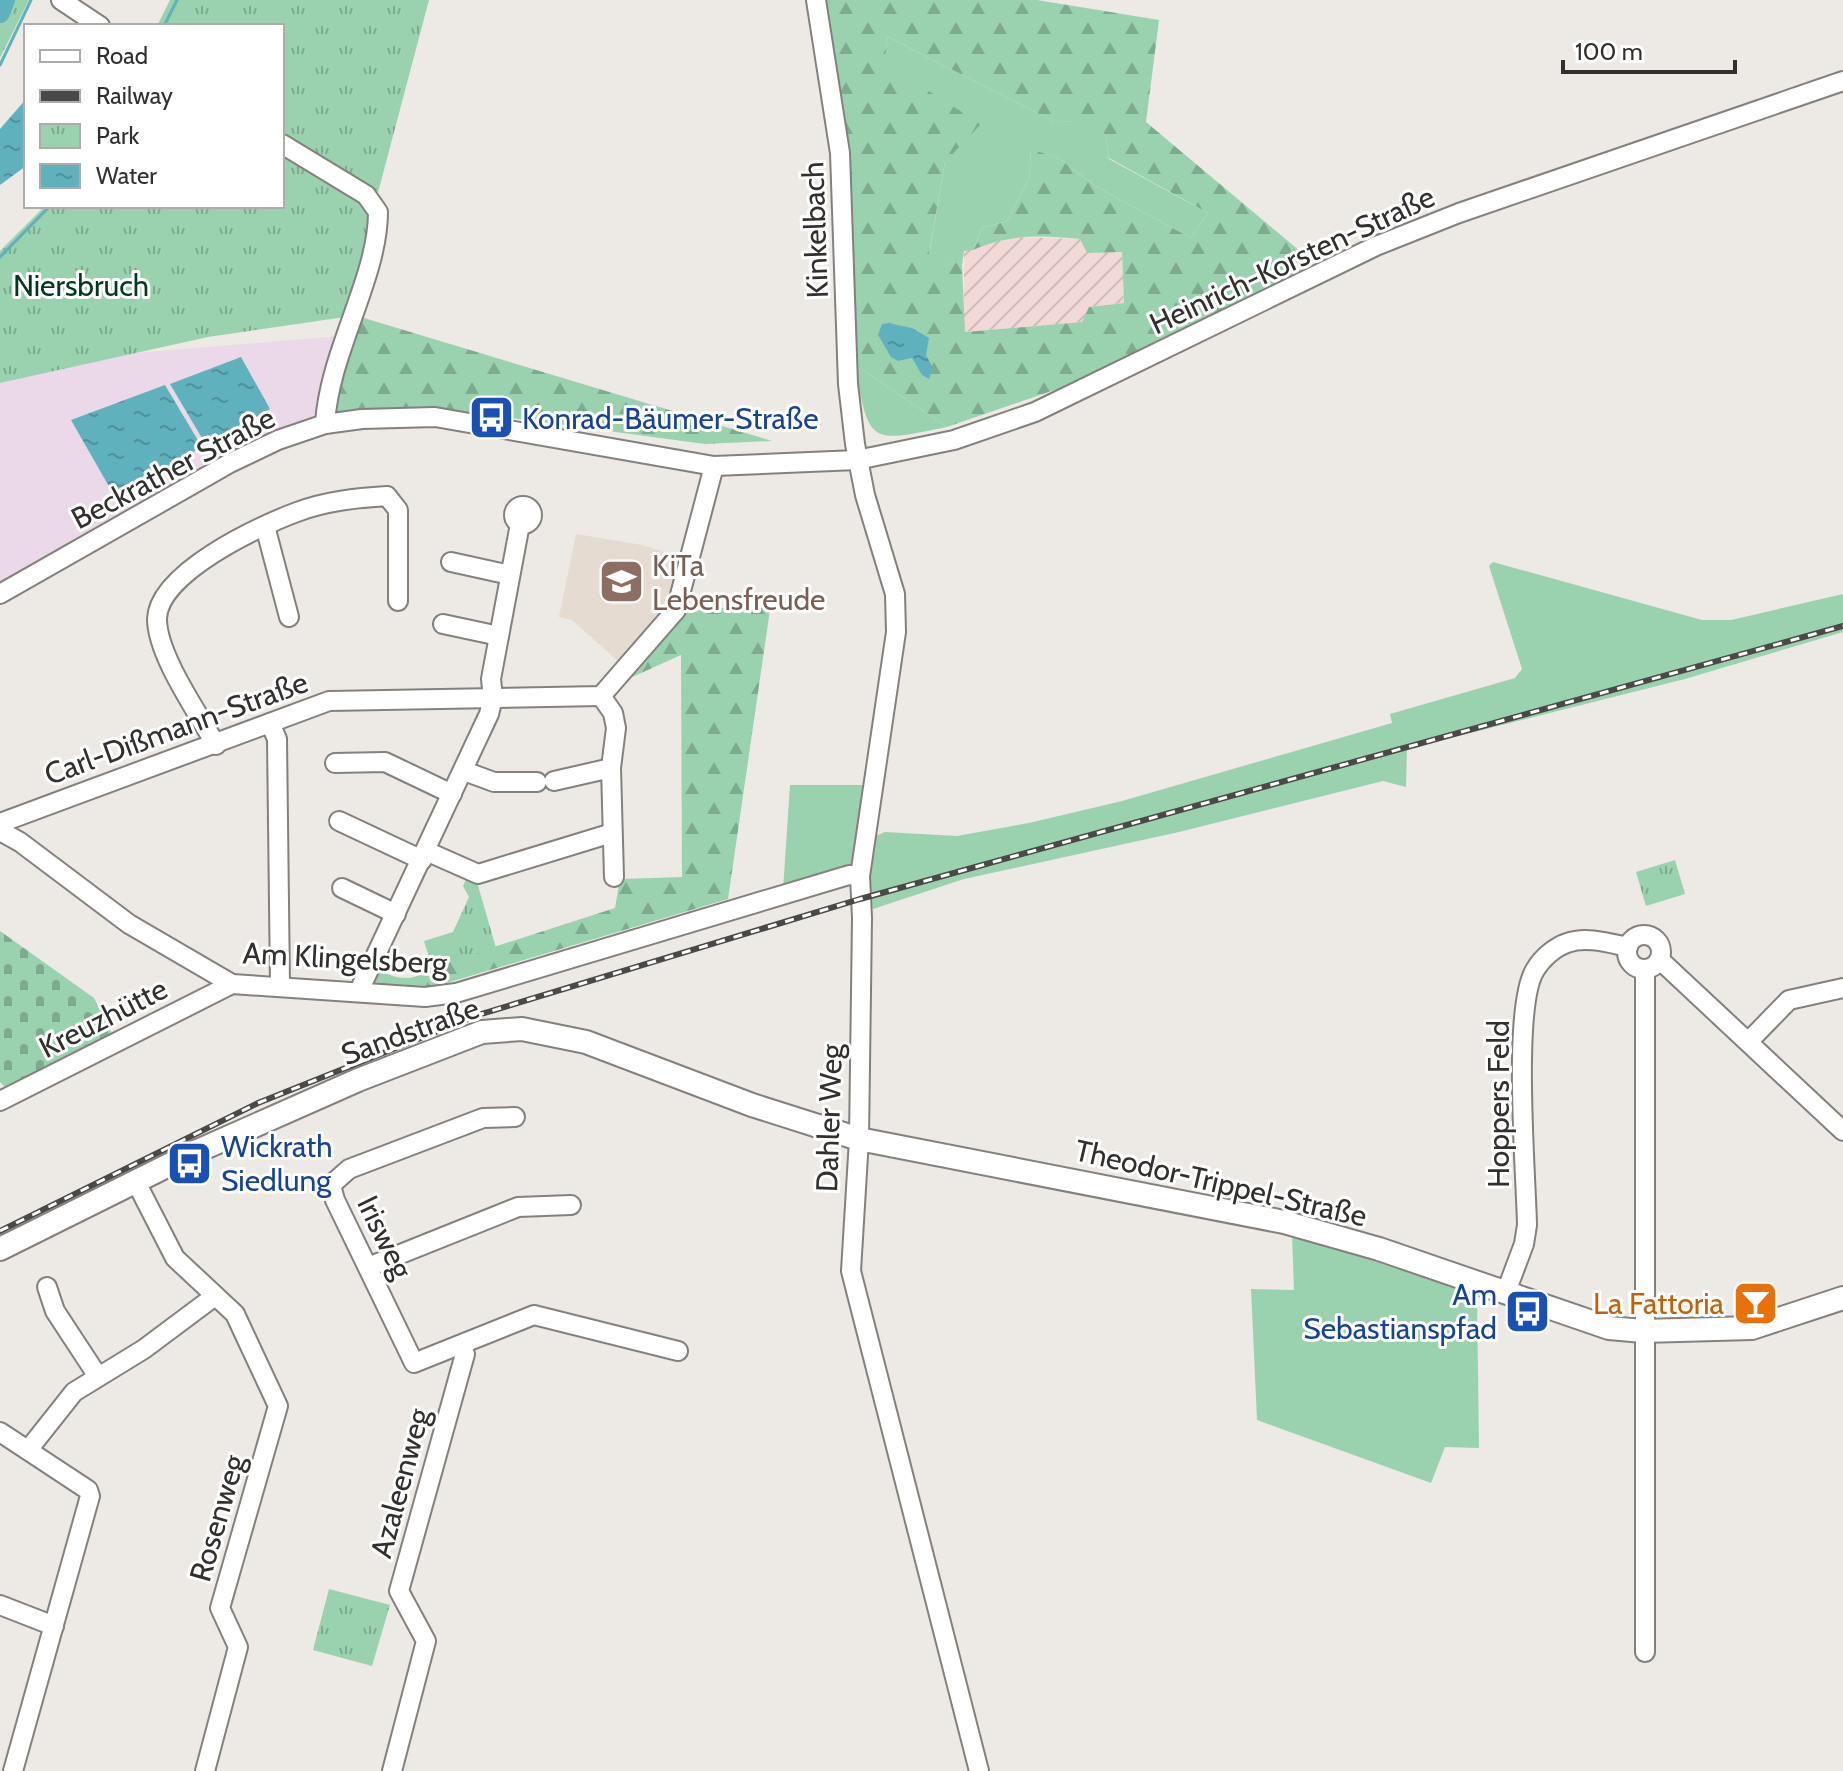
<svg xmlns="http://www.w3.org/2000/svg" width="1843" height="1771" font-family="Cabin,sans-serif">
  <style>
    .commercial { fill: #ebd9ea }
    .industrial { fill: url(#industrial-furrows) }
    .built { fill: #e5dbd1 }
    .grass { fill: #9ad2b0 }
    .forest { fill: url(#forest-firs); fill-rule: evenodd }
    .cemetery { fill: url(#cemetery-stones) }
    .park { fill: url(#park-tufts) }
    .water { fill: url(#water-ripples) }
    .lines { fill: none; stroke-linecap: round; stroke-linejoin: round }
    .stream { stroke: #60b1be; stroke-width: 3 }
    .river { stroke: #60b1be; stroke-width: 20 }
    .minor-casing { stroke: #84807d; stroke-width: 22 }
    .major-casing { stroke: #84807d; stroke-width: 26 }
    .minor { stroke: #fff; stroke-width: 18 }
    .major { stroke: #fff; stroke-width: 22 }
    .rail-casing { stroke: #4a4947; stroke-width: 6 }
    .rail { stroke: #fff; stroke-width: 3; stroke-dasharray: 9; stroke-linecap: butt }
    .labels { text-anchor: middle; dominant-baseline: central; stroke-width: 6; stroke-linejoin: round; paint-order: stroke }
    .street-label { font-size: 30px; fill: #31302e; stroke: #fff }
    .park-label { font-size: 30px; fill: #03371f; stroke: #fff }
    .transit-label { font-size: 30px; fill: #164399; stroke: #fff; text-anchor: start }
    .education-label { font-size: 30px; fill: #785e54; stroke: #fff; text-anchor: start }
    .food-label { font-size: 30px; fill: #c56008; stroke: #fff; text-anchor: end }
  </style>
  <defs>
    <pattern id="industrial-furrows" width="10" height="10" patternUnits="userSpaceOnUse" patternTransform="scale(2)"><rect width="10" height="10" fill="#f3d8d8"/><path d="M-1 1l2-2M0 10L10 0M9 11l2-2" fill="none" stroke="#d1baba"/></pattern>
    <pattern id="forest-firs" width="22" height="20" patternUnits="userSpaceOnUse" patternTransform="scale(2)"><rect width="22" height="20" fill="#9ad2b0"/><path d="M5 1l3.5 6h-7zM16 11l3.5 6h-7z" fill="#7eab90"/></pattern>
    <pattern id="cemetery-stones" width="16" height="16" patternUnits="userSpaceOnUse" patternTransform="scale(2)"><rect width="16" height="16" fill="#9ad2b0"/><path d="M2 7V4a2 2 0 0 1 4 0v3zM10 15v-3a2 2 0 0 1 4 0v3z" fill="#7eab90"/></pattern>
    <pattern id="park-tufts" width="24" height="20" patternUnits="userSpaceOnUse" patternTransform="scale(2)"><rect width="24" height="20" fill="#9ad2b0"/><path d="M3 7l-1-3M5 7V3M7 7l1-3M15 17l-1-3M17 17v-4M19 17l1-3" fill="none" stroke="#7eab90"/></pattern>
    <pattern id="water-ripples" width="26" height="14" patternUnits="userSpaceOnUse" patternTransform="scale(2)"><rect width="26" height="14" fill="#60b1be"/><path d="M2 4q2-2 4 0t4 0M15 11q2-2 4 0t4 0" fill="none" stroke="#50909b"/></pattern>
  </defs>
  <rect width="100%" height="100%" fill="#ede9e5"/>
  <polygon class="commercial" points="341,336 317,420 0,587 0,383 133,353"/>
  <polygon class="industrial" points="1003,237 1080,239 1087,253 1122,252 1124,303 1089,307 1082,322 964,332 964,251"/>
  <polygon class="built" points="576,534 642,545 684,558 670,606 619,662 572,620 559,617"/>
  <g class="grass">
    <polygon points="888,37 1055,122 1092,120 1106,136 1109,159 1208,213 1191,238 1097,187 1058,158 1031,150 1029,178 1007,221 982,228 973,250 964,251 962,265 929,255 945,162 883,63"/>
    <path d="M855,365l92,62c-78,16 -78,18 -92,-62z"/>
    <polygon points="1493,562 1702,620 1731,620 1843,594 1843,632 1685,679 1407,749 1406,787 1383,781 1179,832 964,879 873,909 864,874 873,837 885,832 957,836 1029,823 1122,801 1392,723 1390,714 1515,678 1522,669 1489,566"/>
    <polygon points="790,785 866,785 857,868 783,890"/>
    <polygon points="1292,1234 1477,1295 1479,1448 1445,1447 1431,1483 1257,1420 1251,1289 1294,1290"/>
  </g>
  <g class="forest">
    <path d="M808,0h229l122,20 -13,102 155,130 -1,22 -228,110 -125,43 -92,-62 -23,-207zM888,37l167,85 37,-1 14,15 3,22 99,55 -17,25 -94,-51 -39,-29 -27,-9 -2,29 -22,43 -25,7 -9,22c38,-16 67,-15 107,-11l7,14 35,-1 2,51 -35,4 -7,15 -117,10 -3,-67 -33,-11 16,-92 36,-38 -97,-61z"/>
    <polygon points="354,315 772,441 705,444 429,407 320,419"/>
    <path d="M771,603l-43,296 -298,89 -63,-2 7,-18c23,11 36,16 58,-1l183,-59 5,-29 62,-2 -1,-222 -62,28 62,-71z"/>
  </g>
  <polygon class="cemetery" points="0,931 94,998 112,1034 6,1088 0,1082"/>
  <g class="park">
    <polygon points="0,0 29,0 0,58"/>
    <polygon points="170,0 429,0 345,317 208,337 0,383 0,251 45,206 282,206 282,26 157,26"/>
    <polygon points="1675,860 1685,894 1646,906 1636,872"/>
    <polygon points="469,873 479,878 477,882 496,948 432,967 424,941 453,932 469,897 463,886"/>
    <polygon points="329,1589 390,1605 372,1666 313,1650"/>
  </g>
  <g class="water">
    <polygon points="26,99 26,166 0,185 0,129"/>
    <polygon points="888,323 912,328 929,338 926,355 933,368 929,379 922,375 912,358 898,361 891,357 878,335 882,324"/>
    <polygon points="241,357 270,409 206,445 170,384"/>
    <polygon points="165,385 202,447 115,497 71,420"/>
  </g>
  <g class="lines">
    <g class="stream">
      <polyline points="164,26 177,0"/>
      <polyline points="0,65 31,0"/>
      <polyline points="0,257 50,206"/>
    </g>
    <polyline class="river" points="0,13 5,0"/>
    <defs>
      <g id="minor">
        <polyline points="61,0 100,26"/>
        <polyline points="816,0 840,153 848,384 855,444 865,495 895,594 896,632 860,876 862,918 859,1139 851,1271 979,1771"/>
        <path d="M282,144l84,51 12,17c0,66 -49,140 -53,212"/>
        <circle cx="523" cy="515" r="9"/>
        <polyline points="265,526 289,617"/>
        <polyline points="451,562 510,575"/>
        <polyline points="0,594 230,463 278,440 325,424 362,419 435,417 714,466 857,460 954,440 1035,412 1376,246 1459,213 1843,81"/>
        <polyline points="443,624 499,636"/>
        <polyline points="601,696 613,713 616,728 611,768 614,877"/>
        <polyline points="270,723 277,739 280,985"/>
        <path d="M216,745c-18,-32 -59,-90 -59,-126 1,-46 102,-93 140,-107 29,-11 60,-14 90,-16l11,14v91"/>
        <polyline points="335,763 385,762 452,794"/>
        <polyline points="464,771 494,782 537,782"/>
        <polyline points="554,781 611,768"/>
        <polyline points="339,821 422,860"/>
        <polyline points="0,823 329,701 601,696 676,610 714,466"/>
        <polyline points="0,831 20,842 129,924 232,984 425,997 456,993 849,875 860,876"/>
        <polyline points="426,851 478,874 612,833"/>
        <polyline points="342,888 396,914"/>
        <circle cx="1644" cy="952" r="17"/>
        <polyline points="1660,960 1843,1131"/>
        <polyline points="359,991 489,714 493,698 491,679 520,524"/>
        <polyline points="1749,1041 1789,1000 1843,988"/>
        <polyline points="0,1101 232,984"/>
        <polyline points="515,1117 483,1118 349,1169 331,1185 335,1200 414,1363 534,1315 678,1351"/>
        <polyline points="136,1182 175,1258 235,1314 278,1406 220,1608 238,1647 205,1771"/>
        <polyline points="368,1267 518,1207 571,1205"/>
        <polyline points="47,1287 55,1311 97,1375"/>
        <path d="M1506,1292l18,-48 3,-19c-1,-51 -15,-218 8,-255 7,-12 20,-23 32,-27 19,-7 42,0 61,4"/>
        <polyline points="0,1432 88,1490 90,1496 13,1771"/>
        <polyline points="28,1450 74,1392 144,1349 215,1296"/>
        <polyline points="0,1605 54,1626"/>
        <polyline points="1645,1652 1645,969"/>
        <polyline points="392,1771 426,1641 399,1591 465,1354 460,1345"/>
      </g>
      <polyline id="major" points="0,1249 193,1153 358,1080 482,1032 522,1029 586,1042 752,1105 859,1139 1284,1222 1379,1249 1609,1328 1643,1331 1752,1328 1843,1298"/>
    </defs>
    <use href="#minor" class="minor-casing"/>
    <use href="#major" class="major-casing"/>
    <use href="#minor" class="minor"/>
    <use href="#major" class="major"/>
    <defs>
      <polyline id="rail" points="0,1231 258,1103 478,1015 860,899 1843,626"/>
    </defs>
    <use href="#rail" class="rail-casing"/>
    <use href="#rail" class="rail"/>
  </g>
  <defs>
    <symbol id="bus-square" viewBox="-11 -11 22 22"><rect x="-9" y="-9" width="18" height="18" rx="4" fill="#1a4fb4" stroke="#fff"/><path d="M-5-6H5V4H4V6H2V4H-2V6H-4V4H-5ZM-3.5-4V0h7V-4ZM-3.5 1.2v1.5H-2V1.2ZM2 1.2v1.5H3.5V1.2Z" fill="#fff"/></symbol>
    <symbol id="school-square" viewBox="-11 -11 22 22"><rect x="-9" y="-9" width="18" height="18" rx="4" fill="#8d6e63" stroke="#fff"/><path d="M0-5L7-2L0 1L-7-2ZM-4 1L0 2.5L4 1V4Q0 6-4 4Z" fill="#fff"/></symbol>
    <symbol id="bar-square" viewBox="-11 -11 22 22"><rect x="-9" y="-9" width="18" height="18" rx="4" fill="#e8710a" stroke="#fff"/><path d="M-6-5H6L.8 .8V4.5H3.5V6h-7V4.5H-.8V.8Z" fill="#fff"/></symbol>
  </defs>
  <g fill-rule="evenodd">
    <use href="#bus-square" x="466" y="392" width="51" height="51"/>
    <use href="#school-square" x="596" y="556" width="51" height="51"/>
    <use href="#bus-square" x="164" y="1138" width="51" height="51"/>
    <use href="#bar-square" x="1730" y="1278" width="51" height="51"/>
    <use href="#bus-square" x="1502" y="1286" width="51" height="51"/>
  </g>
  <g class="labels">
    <g class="street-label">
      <text transform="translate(815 230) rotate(-92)">Kinkelbach</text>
      <text transform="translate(1292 260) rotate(-25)">Heinrich-Korsten-Straße</text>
      <text transform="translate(173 468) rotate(-28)">Beckrather Straße</text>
      <text transform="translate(176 728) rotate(-20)">Carl-Dißmann-Straße</text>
      <text transform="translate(345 958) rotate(3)">Am Klingelsberg</text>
      <text transform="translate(103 1018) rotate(-27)">Kreuzhütte</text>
      <text transform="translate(410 1031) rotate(-20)">Sandstraße</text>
      <text transform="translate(1498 1104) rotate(-90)">Hoppers Feld</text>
      <text transform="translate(829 1118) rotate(-88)">Dahler Weg</text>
      <text transform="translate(1221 1183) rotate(13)">Theodor-Trippel-Straße</text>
      <text transform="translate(385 1237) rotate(64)">Irisweg</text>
      <text transform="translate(400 1483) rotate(-75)">Azaleenweg</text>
      <text transform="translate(217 1518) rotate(-74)">Rosenweg</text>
    </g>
    <g class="park-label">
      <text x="81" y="285">Niersbruch</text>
    </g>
    <g class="transit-label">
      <text x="522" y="418">Konrad-Bäumer-Straße</text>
      <text x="221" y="1146">Wickrath<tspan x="221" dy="34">Siedlung</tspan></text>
      <text x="1497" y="1294" text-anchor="end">Am<tspan x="1497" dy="34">Sebastianspfad</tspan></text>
    </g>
    <g class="education-label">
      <text x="652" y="565">KiTa<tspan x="652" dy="34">Lebensfreude</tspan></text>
    </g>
    <g class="food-label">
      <text x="1724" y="1303">La Fattoria</text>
    </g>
  </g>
  <rect x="24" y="24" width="260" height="184" fill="#ffffff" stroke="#adacab" stroke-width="2"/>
  <rect x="40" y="50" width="40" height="12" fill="#ffffff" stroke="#adacab" stroke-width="2"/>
  <text x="96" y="64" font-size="24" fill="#31302e">Road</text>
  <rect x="40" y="90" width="40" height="12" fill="#4a4947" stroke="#adacab" stroke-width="2"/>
  <text x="96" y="104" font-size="24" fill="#31302e">Railway</text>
  <rect x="40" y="124" width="40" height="24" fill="url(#park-tufts)" stroke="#adacab" stroke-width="2"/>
  <text x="96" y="144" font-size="24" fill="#31302e">Park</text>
  <rect x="40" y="164" width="40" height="24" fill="url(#water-ripples)" stroke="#adacab" stroke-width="2"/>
  <text x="96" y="184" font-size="24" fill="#31302e">Water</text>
  <path d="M1563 60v12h172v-12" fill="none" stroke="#31302e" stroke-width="4"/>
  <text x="1575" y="60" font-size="24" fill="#31302e" stroke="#ffffff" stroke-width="6" paint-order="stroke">100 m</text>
</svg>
